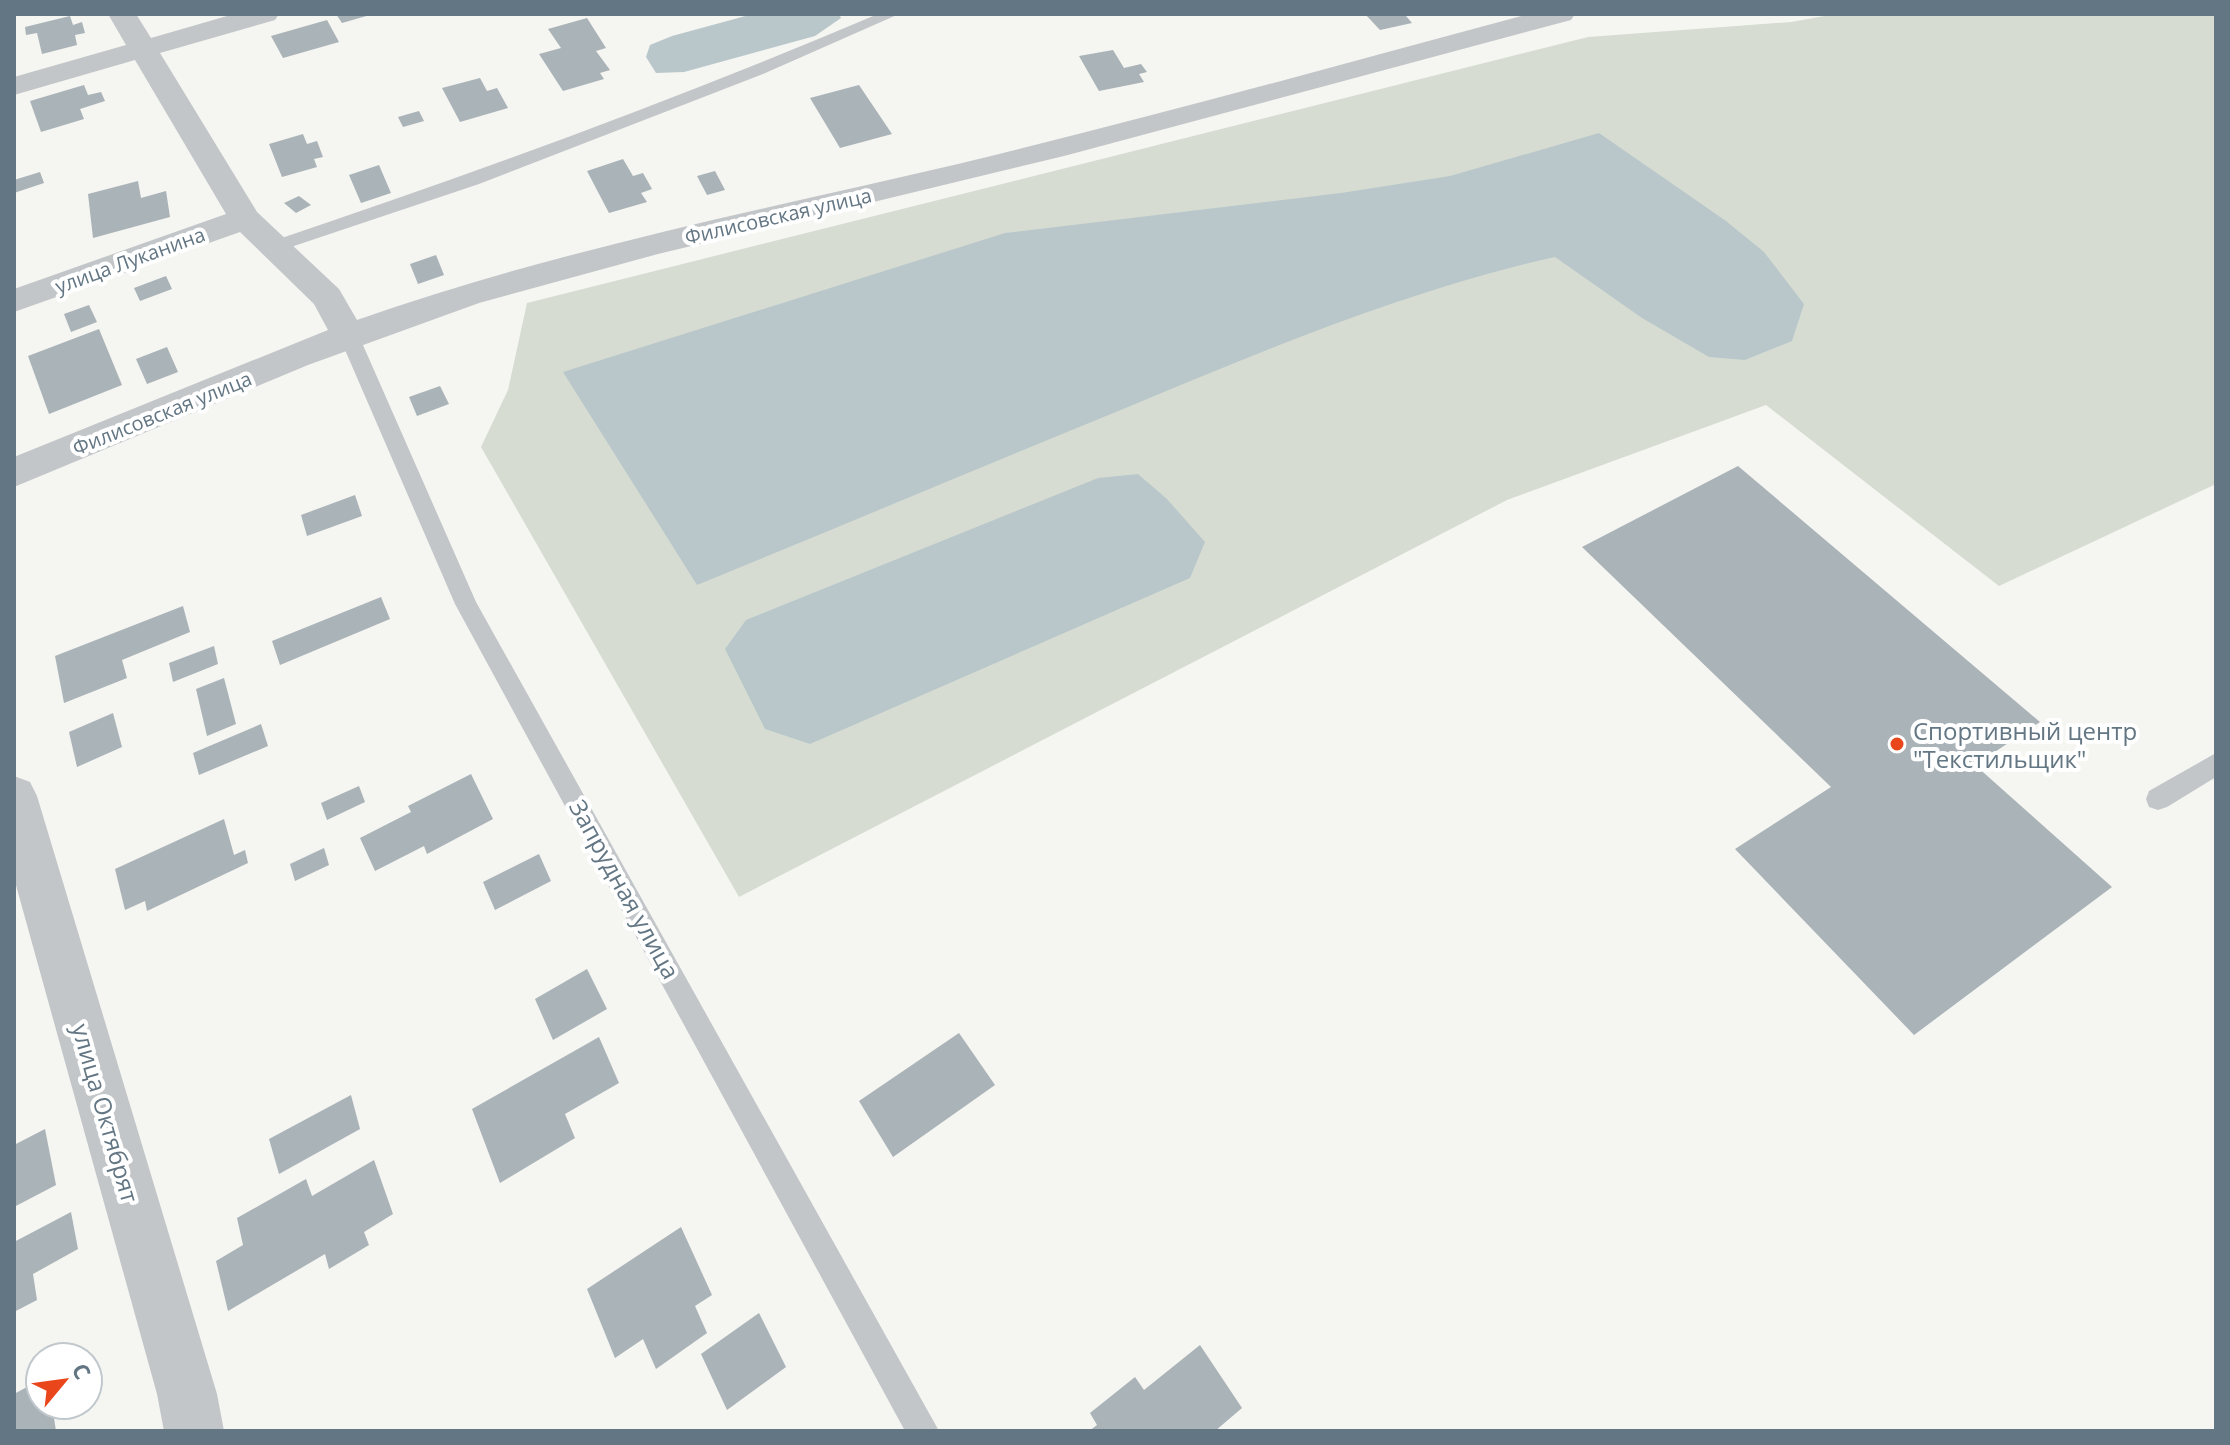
<svg xmlns="http://www.w3.org/2000/svg" width="2230" height="1445" font-family="'Open Sans',sans-serif">
  <style>
    .green { fill: #d6dcd2 }
    .water { fill: #b9c7cb }
    .building { fill: #aab3b8 }
    .lines { fill: none; stroke-linecap: round; stroke-linejoin: round }
    .service { fill: #c2c6c9; fill-rule: evenodd }
    .minor { fill: #c2c6c9; fill-rule: evenodd }
    .poi-dot { fill: #ea461c; stroke: #fff; stroke-width: 3 }
    .labels { text-anchor: middle; dominant-baseline: central; stroke-width: 8; stroke-linejoin: round; paint-order: stroke }
    .far-street-label { font-size: 20px; fill: #637683; stroke: #fff }
    .poi-label { font-size: 24px; fill: #637683; stroke: #fff; text-anchor: start }
    .street-label { font-size: 24px; fill: #637683; stroke: #fff }
  </style>
  <rect width="100%" height="100%" fill="#f5f5f1"/>
  <polygon class="green" points="1836,14 2216,14 2216,484 1999,586 1766,405 1507,500 739,897 481,447 508,390 527,303 1588,37 1791,22"/>
  <g class="water">
    <polygon points="753,14 839,14 841,18 815,36 684,72 656,73 646,57 650,45 672,36"/>
    <path d="M1599,133l127,88 38,31 40,52 -12,37 -47,19 -36,-3 -67,-39 -87,-61c-147,33 -288,92 -427,150 -144,59 -287,119 -431,178l-134,-213 442,-139 336,-40 109,-17z"/>
    <polygon points="1138,474 1167,499 1205,542 1190,578 810,744 765,729 725,649 746,620 1098,478"/>
  </g>
  <g class="building">
    <polygon points="336,14 370,14 370,15 342,23"/>
    <polygon points="1365,14 1410,14 1406,16 1412,23 1380,30"/>
    <polygon points="70,16 73,25 82,22 85,33 75,35 77,45 42,54 37,33 26,35 25,27"/>
    <polygon points="587,18 606,48 596,51 610,70 600,73 604,79 563,91 539,54 561,48 548,29"/>
    <polygon points="327,20 339,42 283,58 271,36"/>
    <polygon points="1113,50 1124,68 1141,64 1147,72 1139,74 1144,82 1099,91 1079,56"/>
    <polygon points="480,78 487,91 497,88 508,108 460,122 442,88"/>
    <polygon points="84,85 88,95 101,92 105,101 80,109 84,119 41,132 30,101"/>
    <polygon points="859,85 892,134 840,148 810,98"/>
    <polygon points="419,111 424,121 403,127 398,117"/>
    <polygon points="303,134 307,144 317,141 323,157 314,159 317,167 282,177 269,144"/>
    <polygon points="623,159 633,176 643,173 652,189 641,193 647,202 609,213 587,171"/>
    <polygon points="379,165 391,193 361,203 349,175"/>
    <polygon points="715,171 725,190 707,195 697,176"/>
    <polygon points="40,172 44,183 14,193 14,180"/>
    <polygon points="138,181 141,198 166,191 170,217 93,238 88,194"/>
    <polygon points="299,196 311,205 296,213 284,203"/>
    <polygon points="436,255 444,275 418,284 410,264"/>
    <polygon points="166,276 172,289 140,301 134,288"/>
    <polygon points="89,305 97,322 71,332 64,314"/>
    <polygon points="99,329 122,385 49,414 28,356"/>
    <polygon points="167,347 178,372 147,384 136,359"/>
    <polygon points="440,386 449,404 417,416 409,397"/>
    <polygon points="1738,466 2040,722 1975,765 2112,887 1914,1035 1735,849 1831,787 1582,547"/>
    <polygon points="355,495 362,516 307,536 301,515"/>
    <polygon points="381,597 390,619 280,665 272,641"/>
    <polygon points="183,606 190,632 122,660 127,678 64,703 55,656"/>
    <polygon points="214,646 218,664 173,682 169,663"/>
    <polygon points="224,678 236,724 207,736 196,689"/>
    <polygon points="113,713 122,747 77,767 69,732"/>
    <polygon points="261,724 268,746 199,775 193,753"/>
    <polygon points="471,774 493,819 427,854 424,846 375,871 360,838 411,812 408,806"/>
    <polygon points="359,786 365,802 327,820 321,803"/>
    <polygon points="224,819 234,855 245,850 248,863 147,911 145,901 125,910 115,869"/>
    <polygon points="324,848 329,865 295,881 290,864"/>
    <polygon points="539,854 551,881 495,910 483,882"/>
    <polygon points="587,969 607,1009 553,1040 535,999"/>
    <polygon points="959,1033 995,1085 893,1157 859,1101"/>
    <polygon points="599,1037 619,1083 565,1114 575,1138 500,1183 472,1109"/>
    <polygon points="351,1095 360,1129 279,1174 269,1139"/>
    <polygon points="45,1129 56,1185 14,1207 14,1145"/>
    <polygon points="374,1160 393,1214 364,1232 369,1245 329,1269 325,1254 228,1311 216,1261 243,1245 237,1218 306,1179 312,1196"/>
    <polygon points="71,1212 78,1249 33,1274 37,1300 14,1312 14,1242"/>
    <polygon points="681,1227 712,1295 695,1306 707,1333 656,1369 643,1339 615,1358 587,1289"/>
    <polygon points="759,1313 786,1367 727,1410 701,1354"/>
    <polygon points="1200,1345 1242,1408 1215,1431 1089,1431 1097,1425 1090,1413 1135,1377 1144,1390"/>
    <polygon points="40,1380 40,1405 52,1405 56,1431 14,1431 14,1394"/>
  </g>
  <g class="lines">
    <g class="service">
      <path d="M878,14h21l-136,60 -284,110 -197,66h-12l-3,-4 3,-4c205,-69 408,-143 608,-228z"/>
      <polygon points="349,329 359,336 476,602 939,1431 905,1431 455,604 339,336"/>
      <polygon points="2216,753 2216,777 2167,807 2158,810 2149,807 2146,799 2149,791"/>
    </g>
    <g class="minor">
      <path d="M108,14h28l15,24 83,-24h45l-4,6 -115,33 97,159 82,77 18,31c196,-69 400,-109 601,-156 191,-46 381,-99 571,-150h46l-4,6 -507,136 -406,98 -179,49 -171,62 -294,122v-30l314,-127 -14,-26 -74,-72 -226,80v-23l212,-75 -91,-154 -121,35v-18l112,-32z"/>
      <polygon points="14,776 30,782 37,796 217,1394 224,1431 164,1431 157,1394 14,878"/>
    </g>
  </g>
  <circle class="poi-dot" cx="1897" cy="744" r="8"/>
  <g class="labels">
    <g class="far-street-label">
      <text transform="translate(778 216) rotate(-13)">Филисовская улица</text>
      <text transform="translate(130 260) rotate(-20)">улица Луканина</text>
      <text transform="translate(162 413) rotate(-22)">Филисовская улица</text>
    </g>
    <g class="poi-label">
      <text x="1913" y="730">Спортивный центр<tspan x="1913" dy="28">"Текстильщик"</tspan></text>
    </g>
    <g class="street-label">
      <text transform="translate(625 889) rotate(61)">Запрудная улица</text>
      <text transform="translate(106 1113) rotate(74)">улица Октябрят</text>
    </g>
  </g>
  <rect width="2230" height="1445" fill="none" stroke="#637683" stroke-width="32"/>
  <g transform="translate(64 1381) rotate(61)"><circle r="38" fill="#ffffff" stroke="#c1c8cd" stroke-width="2"/>
  <path d="M0-6L14 30L0 20L-14 30Z" fill="#ea461c"/>
  <text y="-12" font-size="22" font-weight="bold" text-anchor="middle" fill="#637683">С</text>
  </g>
</svg>
